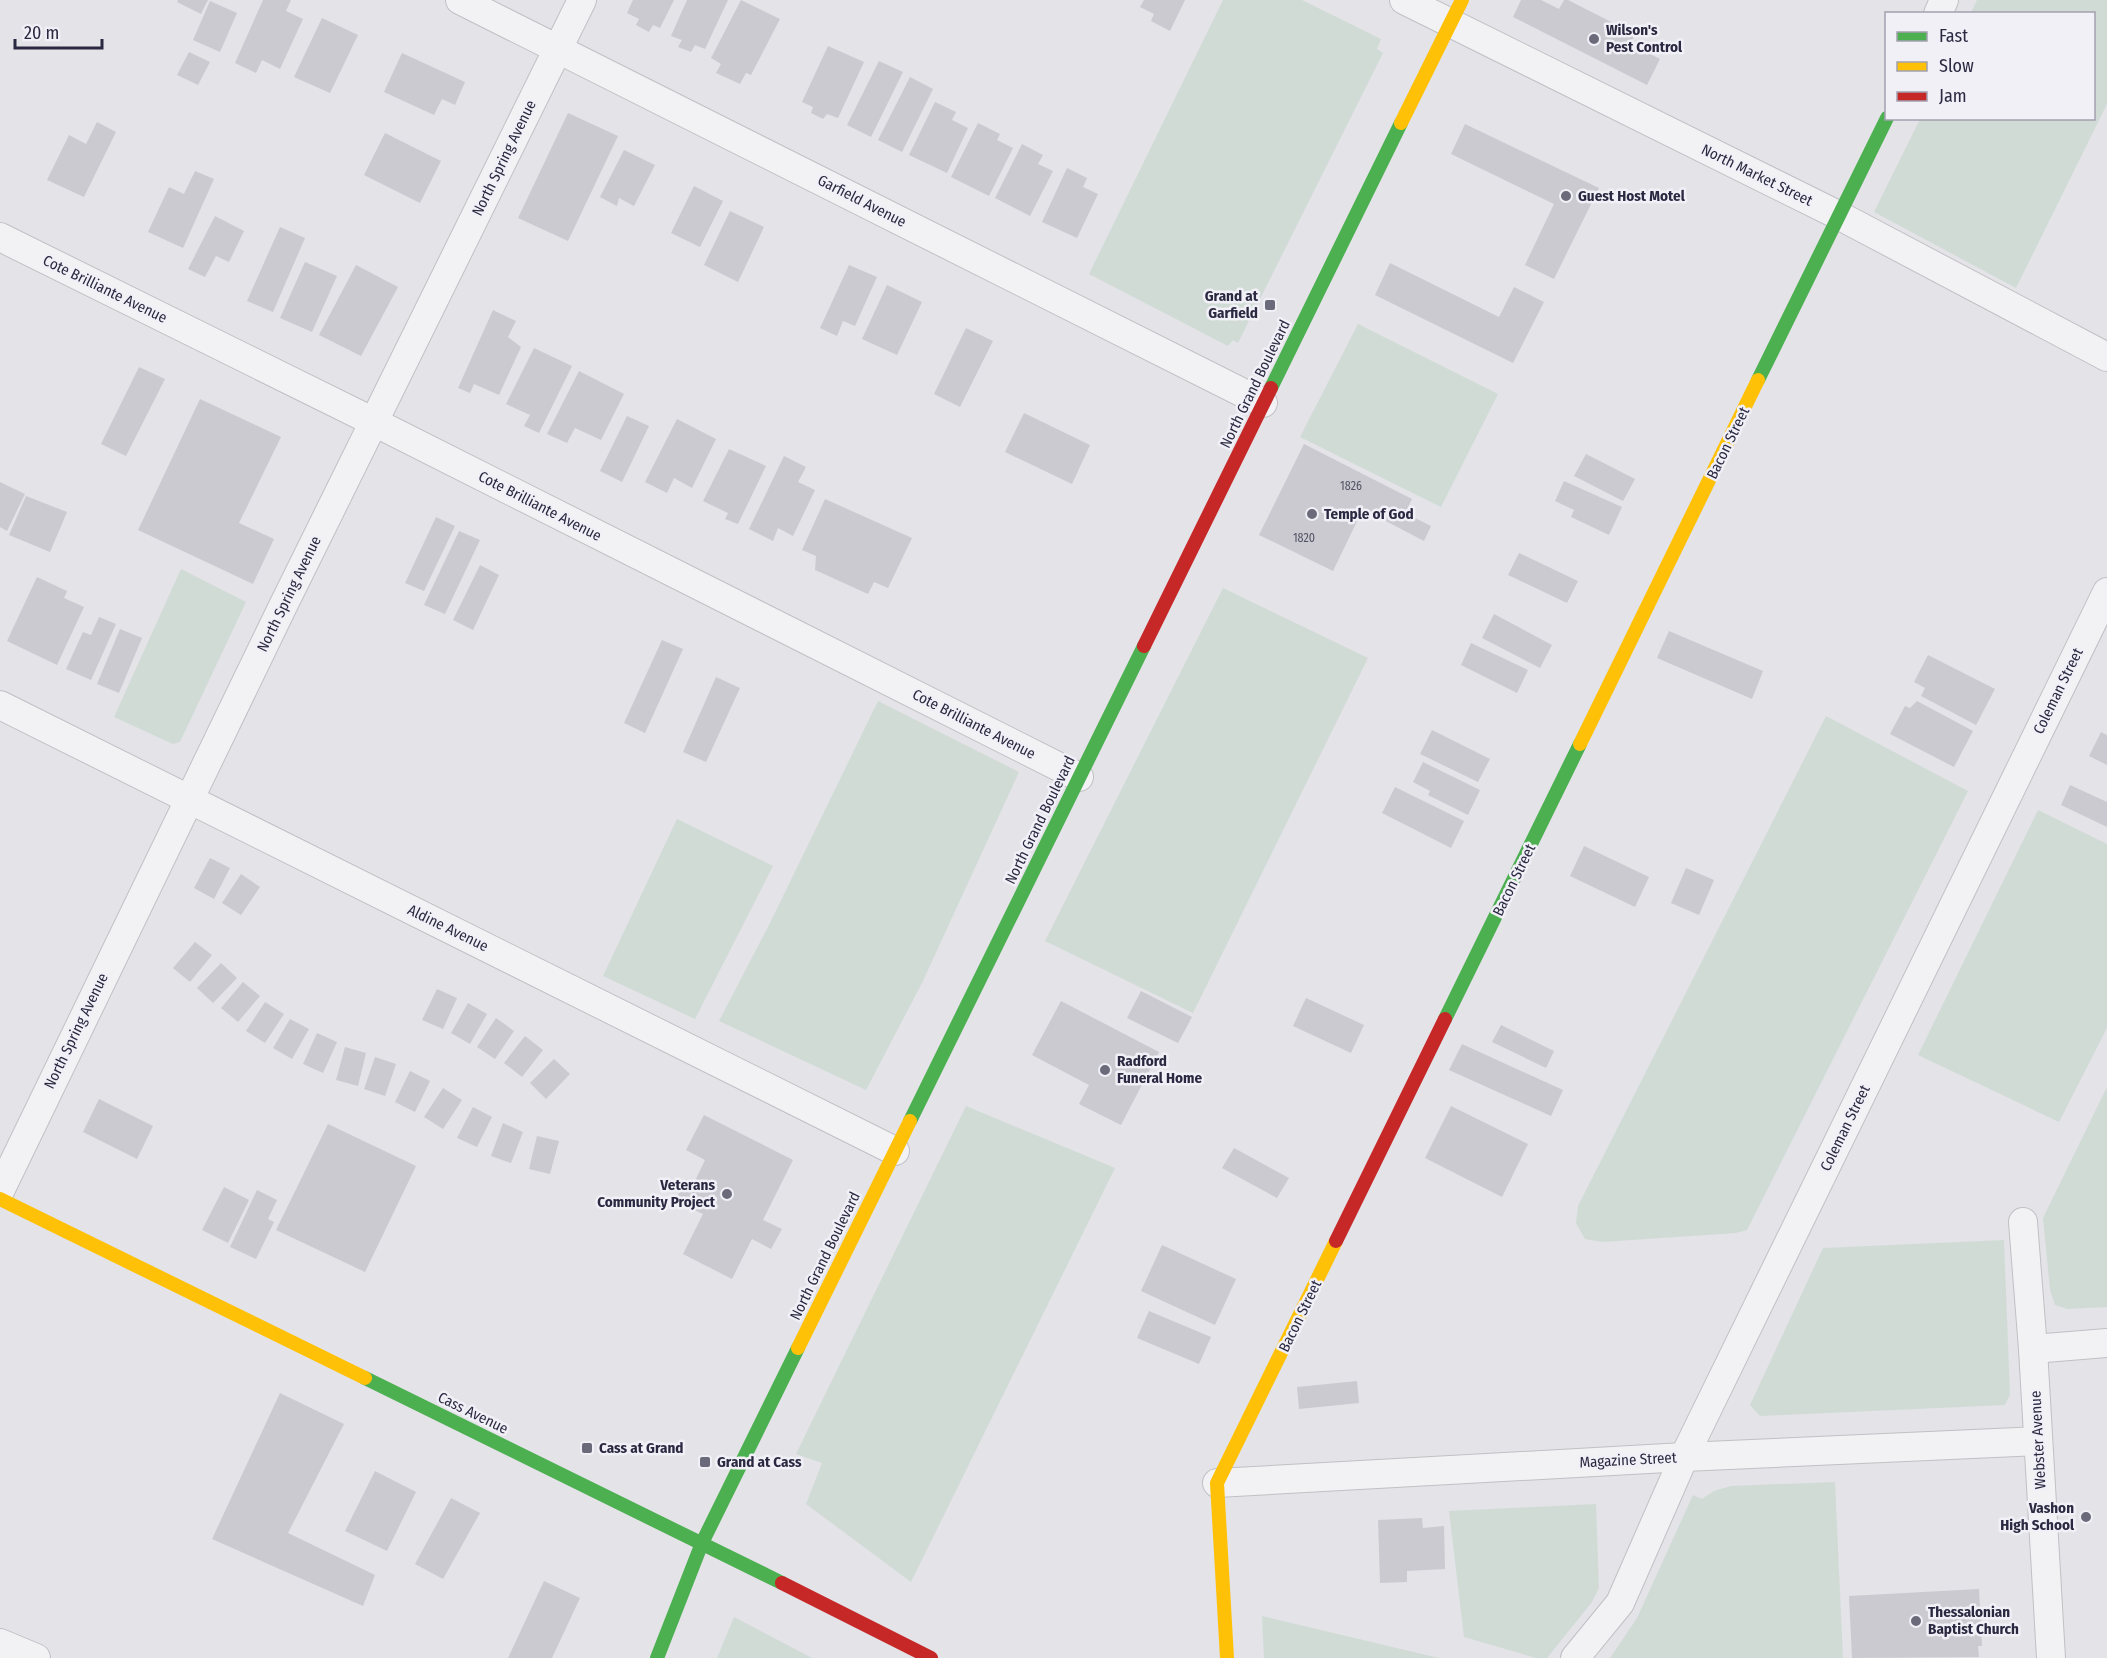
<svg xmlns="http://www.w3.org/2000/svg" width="2107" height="1658" font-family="'Fira Sans Condensed',sans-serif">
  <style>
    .green { fill: #d1dbd5 }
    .building { fill: #cacad0 }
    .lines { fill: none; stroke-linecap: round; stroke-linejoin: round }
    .street-casing { stroke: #c0c0c5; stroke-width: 30 }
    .street { stroke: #f2f2f5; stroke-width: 28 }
    .fast { stroke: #4caf50; stroke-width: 14 }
    .slow { stroke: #ffc107; stroke-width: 14 }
    .jam { stroke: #c62828; stroke-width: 14 }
    .poi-dot { fill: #6b6a7b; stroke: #f1f0f7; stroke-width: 2 }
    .labels { text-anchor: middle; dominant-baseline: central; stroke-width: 5; stroke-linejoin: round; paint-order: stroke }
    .number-label { font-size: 12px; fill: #545366 }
    .poi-label { font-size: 15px; font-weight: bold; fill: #2b2941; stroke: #f1f0f7; text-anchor: start }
    .street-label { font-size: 15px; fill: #2b2941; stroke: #f1f0f7 }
  </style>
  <rect width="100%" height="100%" fill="#e3e3e8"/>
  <g class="green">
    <polygon points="1223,0 1302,0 1381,39 1377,49 1383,53 1238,343 1233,340 1228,346 1089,274"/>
    <polygon points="1977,0 2107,0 2107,104 2016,288 1874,212 1920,119 2094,118 2094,14 1971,13"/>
    <polygon points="1358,324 1498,394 1441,507 1300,437"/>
    <polygon points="181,569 246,602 180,742 173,744 114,717"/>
    <polygon points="1223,588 1368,658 1193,1013 1045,941"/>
    <polygon points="878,701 1019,772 922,983 866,1090 719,1021 769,925"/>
    <polygon points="1826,716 1968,791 1747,1230 1736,1233 1602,1242 1585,1239 1576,1223 1578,1206"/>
    <polygon points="2038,810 2107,844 2107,1028 2059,1122 1918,1055"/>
    <polygon points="677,819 773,866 695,1019 603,976"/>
    <polygon points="2107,1087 2107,1307 2067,1309 2055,1305 2050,1290 2043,1218"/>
    <polygon points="966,1106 1115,1168 911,1582 806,1504 822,1463 796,1454"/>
    <polygon points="2004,1240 2010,1395 2005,1405 1760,1416 1750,1405 1823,1248"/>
    <polygon points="1835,1482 1843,1658 1610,1658 1637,1618 1693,1495 1702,1499 1714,1491 1731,1486"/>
    <polygon points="1596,1504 1599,1588 1592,1602 1547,1658 1536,1658 1464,1637 1449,1511"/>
    <polygon points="1262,1616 1439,1658 1264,1658"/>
    <polygon points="734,1617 812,1658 717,1658"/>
  </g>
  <g class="building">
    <polygon points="178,0 208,0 201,14 177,2"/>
    <polygon points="263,0 291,0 286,11 303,19 280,69 262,60 256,73 235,63"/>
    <polygon points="633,0 674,0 660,28 653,25 649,32 636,25 639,19 627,13"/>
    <polygon points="687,0 728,0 705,49 695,45 691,52 678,47 682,40 671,36"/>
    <polygon points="741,0 780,19 751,75 746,73 740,84 716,73 721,64 711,58"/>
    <polygon points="1144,0 1185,0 1170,31 1151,21 1154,14 1140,7"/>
    <polygon points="1521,0 1541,0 1559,9 1564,0 1568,0 1635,34 1630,44 1660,59 1647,85 1513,17"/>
    <polygon points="210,1 237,13 220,52 193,40"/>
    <polygon points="322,18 358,35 330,93 294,77"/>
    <polygon points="828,46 864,62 838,118 827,114 823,119 811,113 813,107 802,102"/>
    <polygon points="189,52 210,62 198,85 177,75"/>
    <polygon points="402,53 465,82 455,105 442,99 434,115 384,92"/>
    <polygon points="879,61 903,72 871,137 847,125"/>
    <polygon points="910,77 933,89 902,152 878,140"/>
    <polygon points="935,102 956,112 952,120 968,128 947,173 909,155"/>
    <polygon points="568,113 618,136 568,241 518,218"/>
    <polygon points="97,122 116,132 84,197 47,180 69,135 86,144"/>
    <polygon points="978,123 1000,134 997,140 1013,148 989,196 951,177"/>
    <polygon points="1465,124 1599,188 1554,279 1525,265 1554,204 1451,154"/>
    <polygon points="385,133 441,161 420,203 364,175"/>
    <polygon points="1022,144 1043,155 1038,164 1053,171 1030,216 995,198"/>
    <polygon points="624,150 655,165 634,206 619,198 617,206 600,197"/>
    <polygon points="1067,168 1087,178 1083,187 1098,194 1077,238 1042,222"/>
    <polygon points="195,171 214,179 183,248 148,232 169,187 184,194"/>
    <polygon points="694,186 723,201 700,247 671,233"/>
    <polygon points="730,211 764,227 738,282 704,265"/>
    <polygon points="215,216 244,231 229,262 216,256 205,277 188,269"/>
    <polygon points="280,227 305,238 273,312 247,301"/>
    <polygon points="305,262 337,276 312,332 280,318"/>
    <polygon points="1390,263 1499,317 1514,287 1544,302 1513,363 1375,295"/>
    <polygon points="356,265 398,287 361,356 319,335"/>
    <polygon points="849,265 877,277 855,326 843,321 837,336 820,328"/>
    <polygon points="887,285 922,302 897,355 862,339"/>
    <polygon points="493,310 516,321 508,337 521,347 499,395 474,384 470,393 458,388"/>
    <polygon points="966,328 993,341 960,407 934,394"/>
    <polygon points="534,348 572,366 539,433 524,426 530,415 506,404"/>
    <polygon points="139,367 165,379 126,456 101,444"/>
    <polygon points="579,371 624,394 601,440 575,428 567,443 547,434"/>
    <polygon points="200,399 281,437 239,523 274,539 253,584 138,530"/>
    <polygon points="1024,413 1090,445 1072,484 1005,452"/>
    <polygon points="627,416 649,426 622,482 600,471"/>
    <polygon points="677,419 716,439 692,488 674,478 667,493 645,482"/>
    <polygon points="1304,444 1412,499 1405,513 1431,526 1424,541 1363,509 1333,571 1259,535"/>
    <polygon points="729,449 766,466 738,524 725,519 728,513 703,501"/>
    <polygon points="1586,454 1635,479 1623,501 1574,476"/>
    <polygon points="784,456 806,467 798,482 815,490 793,536 778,528 773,541 749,529"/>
    <polygon points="1564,481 1622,507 1609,535 1571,517 1574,510 1555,501"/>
    <polygon points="0,482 25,494 7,531 0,527"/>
    <polygon points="26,496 67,512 50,552 9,535"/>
    <polygon points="825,499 912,538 888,588 874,582 868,594 815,570 816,556 802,550"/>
    <polygon points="436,517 455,526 424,591 405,583"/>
    <polygon points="459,531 480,540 445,614 424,605"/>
    <polygon points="1519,553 1578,581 1567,603 1508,575"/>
    <polygon points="480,565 499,575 473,630 453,620"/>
    <polygon points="37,577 67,591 64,598 84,607 57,665 7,641"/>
    <polygon points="1494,614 1552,645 1540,668 1482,638"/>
    <polygon points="99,617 116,624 91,680 66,669 83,632 91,635"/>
    <polygon points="120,629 142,638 119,693 97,684"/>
    <polygon points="1669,631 1763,671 1752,699 1657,658"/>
    <polygon points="662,640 683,649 645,733 624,723"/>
    <polygon points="1471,643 1528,670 1517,693 1461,665"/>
    <polygon points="1928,655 1995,689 1976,725 1921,696 1925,688 1914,682"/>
    <polygon points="716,677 740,688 706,762 683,752"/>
    <polygon points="1917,701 1973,731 1954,767 1890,734 1905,706 1910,708"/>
    <polygon points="1432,730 1490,759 1478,782 1420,754"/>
    <polygon points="2101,732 2107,735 2107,765 2089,756"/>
    <polygon points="1423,762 1480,790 1468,815 1428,795 1430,791 1413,782"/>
    <polygon points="2070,785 2107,802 2107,827 2061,805"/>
    <polygon points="1395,787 1464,821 1451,848 1382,813"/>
    <polygon points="1584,846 1649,877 1635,907 1570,876"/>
    <polygon points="210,858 230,868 214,899 194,888"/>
    <polygon points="1686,868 1714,880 1699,915 1671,903"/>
    <polygon points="241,874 260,887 241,915 222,903"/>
    <polygon points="195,942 212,955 190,982 173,968"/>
    <polygon points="221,963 237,978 213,1003 197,988"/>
    <polygon points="243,982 260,996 238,1022 221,1008"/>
    <polygon points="437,989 457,998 443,1029 422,1020"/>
    <polygon points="1141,991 1192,1017 1178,1043 1127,1018"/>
    <polygon points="1306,998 1364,1025 1351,1053 1293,1026"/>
    <polygon points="1061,1001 1159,1052 1121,1125 1079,1104 1089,1085 1032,1055"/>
    <polygon points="265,1002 284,1014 265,1043 246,1031"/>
    <polygon points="468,1003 487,1014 470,1044 451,1033"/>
    <polygon points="496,1018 514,1031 495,1059 477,1047"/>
    <polygon points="290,1019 309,1029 292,1059 273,1048"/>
    <polygon points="1501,1025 1554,1051 1546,1068 1492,1042"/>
    <polygon points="317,1033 337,1042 323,1073 303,1064"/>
    <polygon points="525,1036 543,1050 522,1077 504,1063"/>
    <polygon points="1462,1044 1563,1090 1551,1116 1449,1070"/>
    <polygon points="345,1047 366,1053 358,1086 336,1080"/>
    <polygon points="375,1057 396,1064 385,1096 364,1089"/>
    <polygon points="554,1059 570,1074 546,1099 530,1083"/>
    <polygon points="410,1071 430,1081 415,1112 395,1102"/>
    <polygon points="443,1088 462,1100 443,1129 424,1117"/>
    <polygon points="99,1099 153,1126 137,1159 83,1132"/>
    <polygon points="1451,1106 1528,1144 1502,1197 1425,1158"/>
    <polygon points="473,1107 492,1117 477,1147 457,1138"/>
    <polygon points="704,1115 793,1160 763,1220 782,1229 771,1249 752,1239 732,1279 683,1254 703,1214 675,1201 686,1179 694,1183 705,1160 686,1150"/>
    <polygon points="503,1123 523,1132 511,1163 491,1156"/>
    <polygon points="328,1124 416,1166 365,1272 276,1230"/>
    <polygon points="537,1136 559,1141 550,1174 529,1169"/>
    <polygon points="1234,1148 1289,1178 1277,1198 1222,1168"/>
    <polygon points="224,1187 249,1200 228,1243 202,1230"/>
    <polygon points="257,1190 277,1200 268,1219 274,1222 256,1259 230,1247"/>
    <polygon points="1162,1245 1236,1279 1215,1325 1141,1291"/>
    <polygon points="1149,1311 1211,1337 1199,1364 1137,1338"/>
    <polygon points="1357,1381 1359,1403 1299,1409 1297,1387"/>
    <polygon points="280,1393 344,1424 288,1533 375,1575 363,1606 212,1539"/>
    <polygon points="375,1471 416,1492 387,1551 345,1531"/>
    <polygon points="451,1498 480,1513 443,1579 415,1564"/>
    <polygon points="1422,1518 1423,1528 1444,1526 1445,1569 1407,1571 1407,1582 1380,1583 1378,1520"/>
    <polygon points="544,1581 580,1598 552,1658 508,1658"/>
    <polygon points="1979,1589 1982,1646 1978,1646 1979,1657 1852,1658 1849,1596"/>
  </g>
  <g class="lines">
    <defs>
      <g id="street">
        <polyline points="460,0 1263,403"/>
        <polyline points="1404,0 1840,216 2107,357"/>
        <polyline points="1938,14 1944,0"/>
        <polyline points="0,237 374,422 1079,777"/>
        <polyline points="0,705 895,1151"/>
        <polyline points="0,1191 281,610 582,0"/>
        <polyline points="2023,1222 2033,1349 2051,1658"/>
        <polyline points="2033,1349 2107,1343"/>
        <polyline points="1217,1483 1684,1457 2038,1441"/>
        <polyline points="0,1643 36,1658"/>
        <polyline points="1575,1658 1620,1603 1684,1457 2107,592"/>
      </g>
    </defs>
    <use href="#street" class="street-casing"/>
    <use href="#street" class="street"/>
    <g class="fast">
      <polyline points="1758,380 1887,118"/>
      <polyline points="1271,388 1401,123"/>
      <polyline points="1445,1019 1580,744"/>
      <polyline points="910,1121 1144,646"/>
      <polyline points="365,1378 782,1583"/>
      <polyline points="657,1658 702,1543 798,1348"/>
    </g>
    <g class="slow">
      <polyline points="1401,123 1462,0"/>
      <polyline points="1580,744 1758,380"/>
      <polyline points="0,1199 365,1378"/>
      <polyline points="798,1348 910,1121"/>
      <polyline points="1227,1658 1217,1483 1336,1241"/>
    </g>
    <g class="jam">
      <polyline points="1144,646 1271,388"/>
      <polyline points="1336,1241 1445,1019"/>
      <polyline points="782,1583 931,1658"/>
    </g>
  </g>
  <g class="poi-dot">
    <circle cx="1594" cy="39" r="6"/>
    <circle cx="1566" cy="196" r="6"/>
    <rect x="1264" y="299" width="12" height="12" rx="3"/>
    <circle cx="1312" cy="514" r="6"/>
    <circle cx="1105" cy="1070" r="6"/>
    <circle cx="727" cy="1194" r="6"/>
    <rect x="581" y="1442" width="12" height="12" rx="3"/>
    <rect x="699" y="1456" width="12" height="12" rx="3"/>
    <circle cx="2086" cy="1517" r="6"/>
    <circle cx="1916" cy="1621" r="6"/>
  </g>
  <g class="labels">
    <g class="number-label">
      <text x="1351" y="486">1826</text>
      <text x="1304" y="538">1820</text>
    </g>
    <g class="poi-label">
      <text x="1606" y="30">Wilson's<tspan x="1606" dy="17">Pest Control</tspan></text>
      <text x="1578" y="196">Guest Host Motel</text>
      <text x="1258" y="296" text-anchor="end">Grand at<tspan x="1258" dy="17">Garfield</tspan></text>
      <text x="1324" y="514">Temple of God</text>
      <text x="1117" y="1061">Radford<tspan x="1117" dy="17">Funeral Home</tspan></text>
      <text x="715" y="1185" text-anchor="end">Veterans<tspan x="715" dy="17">Community Project</tspan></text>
      <text x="599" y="1448">Cass at Grand</text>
      <text x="717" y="1462">Grand at Cass</text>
      <text x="2074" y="1508" text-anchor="end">Vashon<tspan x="2074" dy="17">High School</tspan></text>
      <text x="1928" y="1612">Thessalonian<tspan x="1928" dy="17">Baptist Church</tspan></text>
    </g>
    <g class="street-label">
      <text transform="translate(504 158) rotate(-64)">North Spring Avenue</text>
      <text transform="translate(1757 175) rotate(26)">North Market Street</text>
      <text transform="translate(862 201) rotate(27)">Garfield Avenue</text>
      <text transform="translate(105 289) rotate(26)">Cote Brilliante Avenue</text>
      <text transform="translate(1255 384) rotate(-64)">North Grand Boulevard</text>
      <text transform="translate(1728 443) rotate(-64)">Bacon Street</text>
      <text transform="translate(540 506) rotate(27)">Cote Brilliante Avenue</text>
      <text transform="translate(289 594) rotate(-64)">North Spring Avenue</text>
      <text transform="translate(2058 691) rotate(-64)">Coleman Street</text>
      <text transform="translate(974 724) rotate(27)">Cote Brilliante Avenue</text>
      <text transform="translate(1040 820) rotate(-64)">North Grand Boulevard</text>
      <text transform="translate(1514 880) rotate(-64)">Bacon Street</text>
      <text transform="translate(448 928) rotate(26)">Aldine Avenue</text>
      <text transform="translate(76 1031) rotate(-64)">North Spring Avenue</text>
      <text transform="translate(1845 1128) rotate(-64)">Coleman Street</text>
      <text transform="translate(825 1256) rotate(-64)">North Grand Boulevard</text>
      <text transform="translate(1300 1316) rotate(-64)">Bacon Street</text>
      <text transform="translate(473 1413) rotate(26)">Cass Avenue</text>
      <text transform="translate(2038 1440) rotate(-93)">Webster Avenue</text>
      <text transform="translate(1628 1460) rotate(-3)">Magazine Street</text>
    </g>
  </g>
  <rect x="1885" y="12" width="210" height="108" fill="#f1f0f7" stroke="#a2a0ae" stroke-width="1.5"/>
  <rect x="1897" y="32" width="30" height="9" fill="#4caf50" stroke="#a2a0ae" stroke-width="1.5"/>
  <text x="1939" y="42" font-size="18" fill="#2b2941">Fast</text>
  <rect x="1897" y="62" width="30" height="9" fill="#ffc107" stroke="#a2a0ae" stroke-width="1.5"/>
  <text x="1939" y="72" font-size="18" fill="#2b2941">Slow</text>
  <rect x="1897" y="92" width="30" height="9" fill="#c62828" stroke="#a2a0ae" stroke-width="1.5"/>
  <text x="1939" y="102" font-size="18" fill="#2b2941">Jam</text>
  <path d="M15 39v9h87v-9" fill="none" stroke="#2b2941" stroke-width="3"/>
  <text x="24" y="39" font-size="18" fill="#2b2941" stroke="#f1f0f7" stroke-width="4.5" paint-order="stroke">20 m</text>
</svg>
